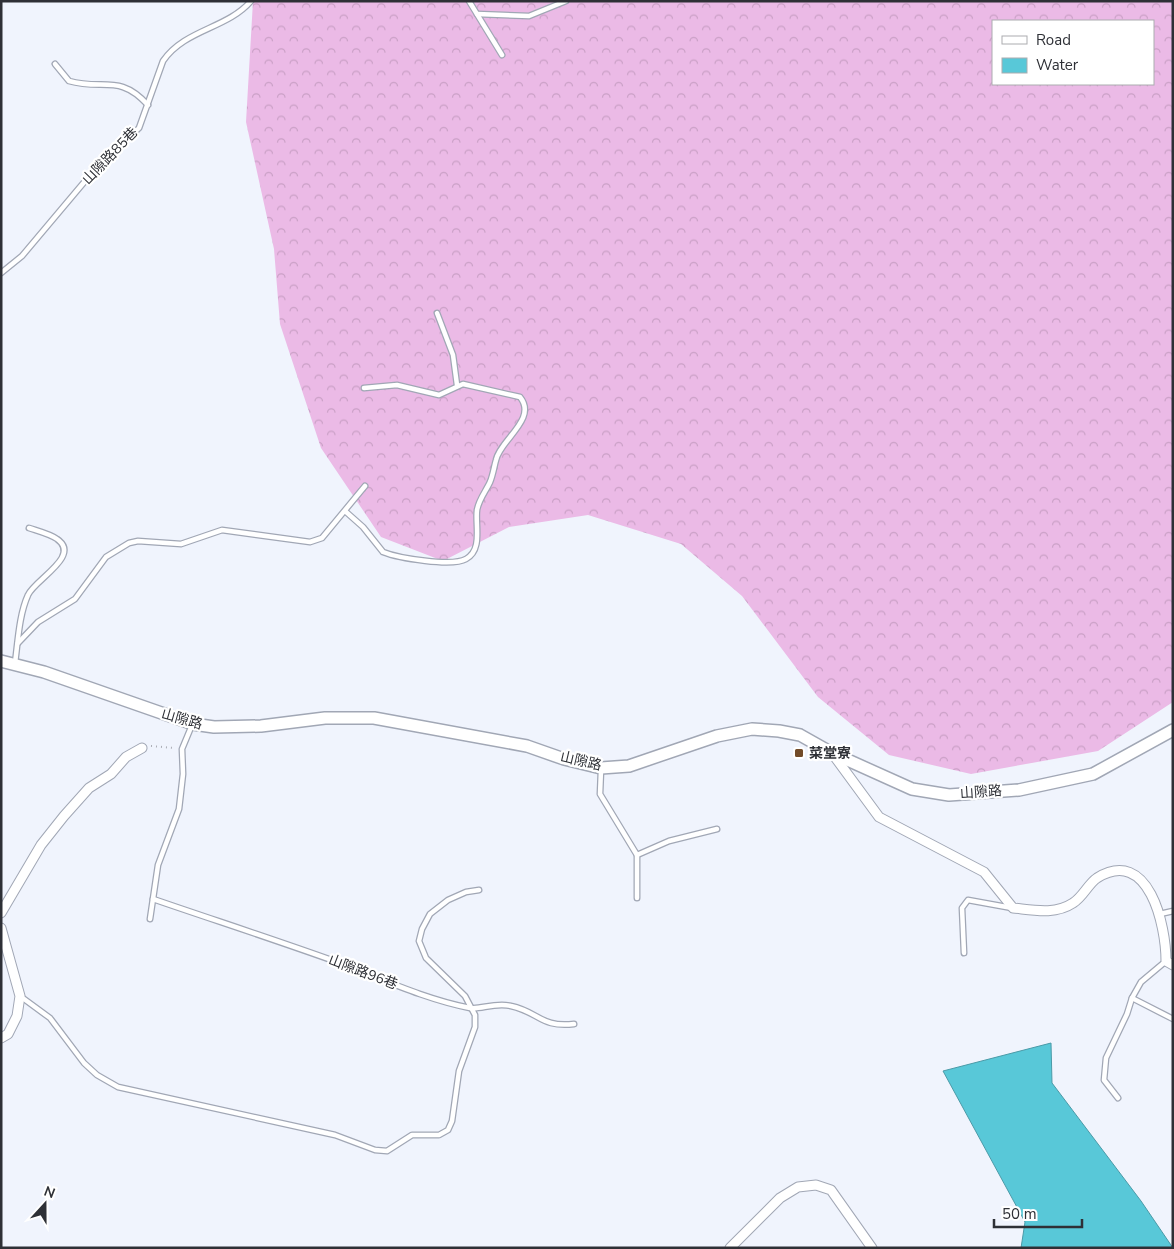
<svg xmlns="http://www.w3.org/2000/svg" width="1174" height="1249" font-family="'Nunito Sans','Noto Sans TC',sans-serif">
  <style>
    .forest { fill: url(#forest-crowns); fill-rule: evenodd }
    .water { fill: #58c8d8; stroke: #4b9aa7 }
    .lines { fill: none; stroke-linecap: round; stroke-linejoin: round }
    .service-casing { stroke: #a1a7b5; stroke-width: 7 }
    .minor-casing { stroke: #a1a7b5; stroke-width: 11 }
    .tertiary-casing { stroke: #a1a7b5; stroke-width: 14 }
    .path { stroke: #aaadb5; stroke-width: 2; stroke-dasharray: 1 4; stroke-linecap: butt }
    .service { stroke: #fff; stroke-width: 4.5 }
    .minor { stroke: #fff; stroke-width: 9 }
    .tertiary { stroke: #fff; stroke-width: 11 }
    .poi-dot { fill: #724b29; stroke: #fff; stroke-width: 2 }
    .labels { text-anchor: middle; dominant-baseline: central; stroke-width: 4.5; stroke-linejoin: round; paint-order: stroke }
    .street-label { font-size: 14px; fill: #2e3036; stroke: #fff }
    .poi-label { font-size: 14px; font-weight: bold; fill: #2e3036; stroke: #fff; text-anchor: start }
  </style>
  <defs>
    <pattern id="forest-crowns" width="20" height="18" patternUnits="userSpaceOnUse" patternTransform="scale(1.25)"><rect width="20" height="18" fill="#ebbae6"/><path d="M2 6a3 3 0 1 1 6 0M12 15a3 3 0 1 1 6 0" fill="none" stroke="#caa0c6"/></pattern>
  </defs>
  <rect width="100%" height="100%" fill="#f0f4fd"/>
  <path class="forest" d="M253,1h920v701l-75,49 -127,23 -82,-19 -71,-58 -76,-101 -61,-52 -93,-29 -79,12 -66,34 -62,-24 -60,-89 -41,-124 -6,-75 -28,-127zM993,21h160v63h-160z"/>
  <polygon class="water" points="1051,1043 1052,1083 1141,1201 1173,1248 1021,1248 1025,1222 943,1071"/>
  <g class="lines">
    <defs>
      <g id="service">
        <polyline points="469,1 502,55"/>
        <polyline points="477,14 529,16 566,1"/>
        <path d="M55,64l14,17c34,10 50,-8 79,24"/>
        <path d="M1,273l21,-17 69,-82 48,-46 24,-67c22,-32 64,-32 88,-60"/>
        <polyline points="437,313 453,355 457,385"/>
        <path d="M345,511l18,16 20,25c15,6 69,15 83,7 17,-9 9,-34 11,-49 2,-11 9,-19 13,-28 3,-7 4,-15 6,-22 4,-20 42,-41 24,-63l-57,-13 -24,11 -42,-10 -33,3"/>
        <polyline points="18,643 38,622 75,599 106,557 129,543 138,541 181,544 222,530 310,542 322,538 365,486"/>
        <path d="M15,663c3,-22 4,-48 13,-68 6,-15 54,-39 29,-56 -7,-5 -19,-8 -28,-11"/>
        <polyline points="601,770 600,794 637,855 637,898"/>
        <polyline points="637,855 669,841 717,829"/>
        <path d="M153,899c61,21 123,41 184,63 43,16 87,37 133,46 10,2 25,-6 41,-2 28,6 30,22 63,18"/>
        <polyline points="1160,914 1173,911"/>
        <polyline points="150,919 158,865 179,809 183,774 182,749 192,725"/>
        <polyline points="964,953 962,908 968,900 1012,908"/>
        <polyline points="20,996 50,1018 84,1063 97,1075 118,1087 335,1135 375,1150 387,1151 412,1135 439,1135 448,1130 452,1121 459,1071 475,1027 475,1015 465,996 426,958 419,941 422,929 430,914 448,900 466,892 479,890"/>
        <polyline points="1132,998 1173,1019"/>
        <polyline points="1118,1098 1104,1080 1106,1058 1127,1014 1132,998 1141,982 1166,961"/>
      </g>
      <g id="minor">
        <path d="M832,753l47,64 105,55 29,36c20,2 42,7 60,-5 10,-6 15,-19 24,-25 52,-32 69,48 69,83l7,4"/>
        <polyline points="1,913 41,845 64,816 89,788 111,774 126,757 142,748"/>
        <polyline points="1,928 20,996 17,1016 8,1034 1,1038"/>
        <polyline points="730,1248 780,1198 798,1187 816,1185 831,1190 872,1248"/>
      </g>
      <polyline id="tertiary" points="1,661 44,672 193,724 214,727 261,726 325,718 374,718 527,746 564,759 601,768 629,766 717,736 752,729 779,731 800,735 832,753 912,789 949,795 1019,790 1093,774 1173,730"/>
    </defs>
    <use href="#service" class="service-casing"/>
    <use href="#minor" class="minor-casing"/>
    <use href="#tertiary" class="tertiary-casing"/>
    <polyline class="path" points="151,746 174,748"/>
    <use href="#service" class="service"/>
    <use href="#minor" class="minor"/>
    <use href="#tertiary" class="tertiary"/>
  </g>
  <rect class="poi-dot" x="794" y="748" width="10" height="10" rx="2.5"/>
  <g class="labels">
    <g class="street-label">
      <text transform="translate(110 156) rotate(-46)">山隙路85巷</text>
      <text transform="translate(182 719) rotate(16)">山隙路</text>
      <text transform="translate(581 761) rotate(13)">山隙路</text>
      <text transform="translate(981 792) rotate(-4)">山隙路</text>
      <text transform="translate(363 972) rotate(21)">山隙路96巷</text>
    </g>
    <g class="poi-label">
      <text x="809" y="753">菜堂寮</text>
    </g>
  </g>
  <rect width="1174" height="1249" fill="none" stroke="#2e3036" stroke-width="5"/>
  <rect x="992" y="20" width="162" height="65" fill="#ffffff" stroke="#abacaf"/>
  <rect x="1002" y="36" width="25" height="8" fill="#ffffff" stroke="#abacaf"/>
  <text x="1036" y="45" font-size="15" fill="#2e3036">Road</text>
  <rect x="1002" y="58" width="25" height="15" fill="#58c8d8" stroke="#abacaf"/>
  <text x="1036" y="70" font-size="15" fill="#2e3036">Water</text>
  <g transform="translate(45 1204) rotate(21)" stroke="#ffffff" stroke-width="4" paint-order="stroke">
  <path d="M0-4L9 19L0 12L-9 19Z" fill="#2e3036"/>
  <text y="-8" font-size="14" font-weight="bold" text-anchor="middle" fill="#2e3036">N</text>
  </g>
  <path d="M994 1219v8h88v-8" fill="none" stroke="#2e3036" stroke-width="2.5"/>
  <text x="1002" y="1219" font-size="15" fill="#2e3036" stroke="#ffffff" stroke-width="4" paint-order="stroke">50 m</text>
</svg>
